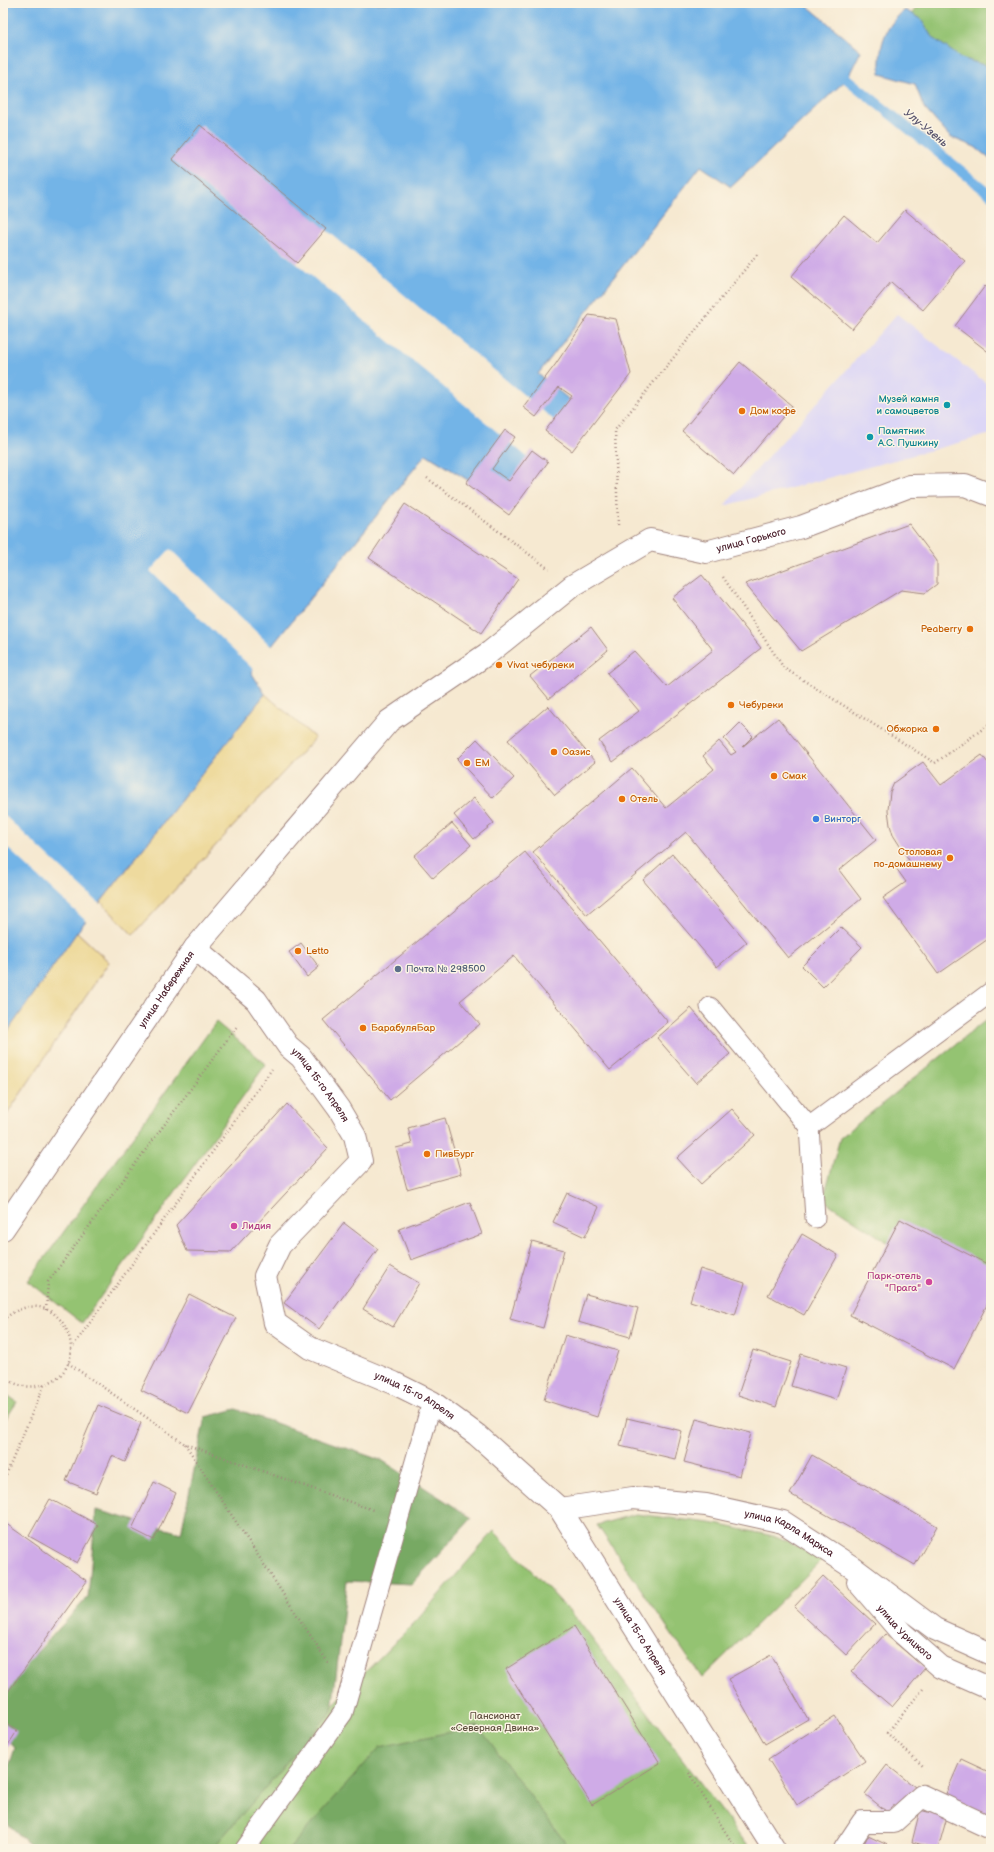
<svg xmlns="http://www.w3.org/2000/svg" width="994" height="1852" font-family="'Balsamiq Sans',sans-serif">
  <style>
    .built { fill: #dcd6f6 }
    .green { fill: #94c372; stroke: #6f714e }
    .forest { fill: #77a964; stroke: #606448 }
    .sand { fill: #eeda9e; stroke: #9c7c64 }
    .water { fill: #73b4e7; stroke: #5e6a89 }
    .pier { fill: #f6e9d1 }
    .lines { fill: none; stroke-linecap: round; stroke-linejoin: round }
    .stream { stroke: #73b4e7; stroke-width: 10 }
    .building { fill: #cfabe7 }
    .lane-casing { stroke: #a0847e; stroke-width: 21 }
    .street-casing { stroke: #a0847e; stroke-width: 24 }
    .path { stroke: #a0847e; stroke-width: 2.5; stroke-dasharray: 1 3; stroke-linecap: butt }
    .lane { stroke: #fff; stroke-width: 19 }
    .street { stroke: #fff; stroke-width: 22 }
    .culture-dot { fill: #0f9aa8; stroke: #fcf5e5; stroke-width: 1.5 }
    .food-dot { fill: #e8710a; stroke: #fcf5e5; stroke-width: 1.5 }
    .shop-dot { fill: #3f7fe0; stroke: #fcf5e5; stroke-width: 1.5 }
    .service-dot { fill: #5c6f8a; stroke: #fcf5e5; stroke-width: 1.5 }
    .hotel-dot { fill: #d1479c; stroke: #fcf5e5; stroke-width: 1.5 }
    .labels { text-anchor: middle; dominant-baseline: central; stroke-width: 3; stroke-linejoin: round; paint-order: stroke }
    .culture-label { font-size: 10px; fill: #0d838f; stroke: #fcf5e5; text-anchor: end }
    .food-label { font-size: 10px; fill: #c56008; stroke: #fcf5e5; text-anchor: start }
    .street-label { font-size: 10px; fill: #4a1f2b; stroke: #fcf5e5 }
    .shop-label { font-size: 10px; fill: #366cbe; stroke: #fcf5e5; text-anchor: start }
    .service-label { font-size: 10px; fill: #4e5e75; stroke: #fcf5e5; text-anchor: start }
    .hotel-label { font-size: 10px; fill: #b23c85; stroke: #fcf5e5; text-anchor: start }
    .park-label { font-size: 10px; fill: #605040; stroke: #fcf5e5 }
    .water-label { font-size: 11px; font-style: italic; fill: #58536d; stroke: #fcf5e5 }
  </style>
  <rect width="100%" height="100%" fill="#fcf5e5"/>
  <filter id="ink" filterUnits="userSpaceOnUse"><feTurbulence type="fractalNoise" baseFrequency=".025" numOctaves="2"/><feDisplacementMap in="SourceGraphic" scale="8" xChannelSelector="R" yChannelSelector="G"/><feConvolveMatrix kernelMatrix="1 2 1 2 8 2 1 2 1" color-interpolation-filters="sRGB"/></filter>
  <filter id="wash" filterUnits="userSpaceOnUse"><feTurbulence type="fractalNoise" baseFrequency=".012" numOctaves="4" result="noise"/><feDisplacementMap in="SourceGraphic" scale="16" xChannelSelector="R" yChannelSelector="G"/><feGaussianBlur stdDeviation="0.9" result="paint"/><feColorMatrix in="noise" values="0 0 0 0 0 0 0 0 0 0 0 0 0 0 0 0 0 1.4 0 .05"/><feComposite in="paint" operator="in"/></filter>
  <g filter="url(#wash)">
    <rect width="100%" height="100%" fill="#f6e9d1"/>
    <polygon class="built" points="897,314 991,387 991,434 724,506"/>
    <g class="green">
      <polygon points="919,3 991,3 991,103 901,30"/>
      <polygon points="991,1016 991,1305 881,1238 823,1200 840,1138"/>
      <polygon points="216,1022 266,1064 82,1323 28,1281"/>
      <polygon points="3,1392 17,1402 3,1423"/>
      <polygon points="636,1514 710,1523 774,1536 823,1559 702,1678 597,1525"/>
      <polygon points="494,1531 577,1619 748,1846 748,1849 190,1849 418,1619"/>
    </g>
    <g class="forest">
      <polygon points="236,1409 383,1461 472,1518 412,1584 347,1581 332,1711 212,1849 34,1849 3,1819 3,1773 7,1772 15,1748 3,1735 3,1689 88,1597 96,1510 181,1533 205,1417"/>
      <polygon points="478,1726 570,1849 289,1849 380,1747"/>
    </g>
    <g class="sand">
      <polygon points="265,694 315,738 133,935 101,902"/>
      <polygon points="77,932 109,962 3,1120 3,1038"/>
    </g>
    <g class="water">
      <polygon points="3,3 804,3 861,51 847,79 731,187 701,166 538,374 576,405 500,500 426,454 251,672 265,694 77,932 3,1038"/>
      <path d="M905,10l15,8 12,19 29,21 30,9v93l-16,-13 -25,-10 -26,-29 -9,-24 -35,-10c-1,-26 3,-47 25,-64z"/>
    </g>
    <g class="pier">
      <polygon points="201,125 561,426 533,462 172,159"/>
      <polygon points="170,549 273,648 255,671 150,571"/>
      <polygon points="3,814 101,905 87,922 3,844"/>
    </g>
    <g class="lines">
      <polyline class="stream" points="847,79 991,195"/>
    </g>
    <g id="blocks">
      <g class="building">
        <polygon points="200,125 326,229 297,263 172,159"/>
        <polygon points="905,210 965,261 923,310 891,282 852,329 791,277 844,215 877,243"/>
        <polygon points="985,286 991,291 991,354 955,326"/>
        <polygon points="589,315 616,319 631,374 572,451 545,431 572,396 559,387 536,417 523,407 555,365"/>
        <polygon points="740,362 792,406 734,475 682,431"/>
        <polygon points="505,430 515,437 492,469 509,481 532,450 548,462 509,515 466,483"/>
        <polygon points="405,504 518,579 481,633 369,558"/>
        <polygon points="909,524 937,561 937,584 925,593 901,590 801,651 745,584"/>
        <polygon points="702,575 761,648 684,709 613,762 599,741 639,711 607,673 634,651 667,687 713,650 672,598"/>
        <polygon points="591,627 608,650 549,699 530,676"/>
        <polygon points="548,706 595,762 555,795 508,740"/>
        <polygon points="778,718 876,840 839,870 861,899 788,958 686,832 587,915 533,852 632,768 666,808 714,769 703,756 719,741 731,755 736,752 724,739 740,723 753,736 742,747"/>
        <polygon points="477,739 514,778 493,798 457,759"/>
        <polygon points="982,755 991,767 991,937 938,974 883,898 906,882 896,868 909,860 893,835 890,825 888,810 890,792 894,783 923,762 941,785"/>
        <polygon points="474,798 494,823 474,839 454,815"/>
        <polygon points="452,823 471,845 433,878 414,856"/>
        <polygon points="525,852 668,1022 610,1070 514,956 460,1001 480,1024 390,1100 323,1020"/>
        <polygon points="672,854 747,942 717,967 643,880"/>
        <polygon points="841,927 862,947 823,987 802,966"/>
        <polygon points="301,943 319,967 307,977 289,952"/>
        <polygon points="691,1008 730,1054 696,1083 657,1038"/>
        <polygon points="287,1104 328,1148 231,1252 187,1251 176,1225"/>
        <polygon points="732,1109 755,1135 701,1184 677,1158"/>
        <polygon points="445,1118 461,1174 407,1189 396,1148 412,1144 408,1128"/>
        <polygon points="567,1193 599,1207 585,1237 553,1222"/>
        <polygon points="470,1202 482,1234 411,1260 399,1229"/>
        <polygon points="900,1219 991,1266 991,1297 954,1369 850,1315"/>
        <polygon points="344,1223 378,1249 319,1329 284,1303"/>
        <polygon points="802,1234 838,1255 804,1315 768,1295"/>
        <polygon points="532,1241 564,1250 543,1328 510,1319"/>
        <polygon points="390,1266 419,1283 393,1327 363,1309"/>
        <polygon points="700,1269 745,1283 735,1315 690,1301"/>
        <polygon points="189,1294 236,1318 188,1413 141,1390"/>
        <polygon points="586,1294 638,1308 630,1337 578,1322"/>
        <polygon points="565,1335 618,1351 597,1417 544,1400"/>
        <polygon points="753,1350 791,1362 776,1407 738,1395"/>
        <polygon points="801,1354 846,1368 836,1400 791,1386"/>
        <polygon points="98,1405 141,1423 125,1462 112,1456 96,1493 66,1481"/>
        <polygon points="627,1418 682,1431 675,1459 620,1446"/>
        <polygon points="696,1419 751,1433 740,1476 684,1462"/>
        <polygon points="812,1455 937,1526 915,1565 790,1494"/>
        <polygon points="154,1482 176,1493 154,1540 132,1529"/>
        <polygon points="50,1499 98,1525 77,1563 29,1536"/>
        <polygon points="5,1523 87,1581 3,1699 3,1525"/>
        <polygon points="823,1576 875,1624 846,1655 794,1607"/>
        <polygon points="574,1626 660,1763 592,1805 506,1669"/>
        <polygon points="885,1634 925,1668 892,1707 851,1672"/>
        <polygon points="771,1655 808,1719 765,1744 728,1679"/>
        <polygon points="835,1716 865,1761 797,1805 768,1759"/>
        <polygon points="3,1722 17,1731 3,1753"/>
        <polygon points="961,1759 991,1773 991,1816 945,1796"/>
        <polygon points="887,1765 915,1787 892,1816 865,1794"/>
        <polygon points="920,1810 947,1817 938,1849 912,1842"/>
        <polygon points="868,1836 896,1849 861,1849"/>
      </g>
    </g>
  </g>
  <g filter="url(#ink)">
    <use href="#blocks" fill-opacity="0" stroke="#a0847e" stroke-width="1"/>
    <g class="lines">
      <defs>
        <g id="lane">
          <polyline points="710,1007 809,1127 991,992"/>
          <polyline points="809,1127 815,1218"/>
          <polyline points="245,1849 343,1713 432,1402"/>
        </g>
        <g id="street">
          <path id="s1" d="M195,948l61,52 32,46 13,11 38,52 16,27 6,25 -81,84 -15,31 10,47 35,25 84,35 38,19 45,33 83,74 214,340"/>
          <path id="s2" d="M3,1229l192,-281 194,-227 101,-69 82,-66 78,-46 56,12 95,-25 109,-41 55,-1 26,10"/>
          <path id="s3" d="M560,1509l73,-11 73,7 77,17 69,45 83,62 56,25"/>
          <path id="s4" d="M858,1582l43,50 40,35 50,22"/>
          <polyline points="845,1849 863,1822 893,1822 922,1796 991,1828"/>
        </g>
      </defs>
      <use href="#lane" class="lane-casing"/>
      <use href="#street" class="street-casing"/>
      <g class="path">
        <polyline points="427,478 549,569"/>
        <polyline points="618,525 615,430 759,252"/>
        <polyline points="723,577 784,668 935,763 991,723"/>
        <polyline points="46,1310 48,1282 238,1025"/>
        <path d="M3,1320c57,-50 102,55 33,66 -11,2 -25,-2 -33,-11"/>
        <polyline points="71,1349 272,1069"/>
        <polyline points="68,1363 185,1444 373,1510"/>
        <polyline points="185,1444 329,1664"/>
        <polyline points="3,1482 44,1385"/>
        <polyline points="923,1689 887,1733 924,1767"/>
        <polyline points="689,1773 736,1849"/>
      </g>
      <use href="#lane" class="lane"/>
      <use href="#street" class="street"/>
    </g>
  </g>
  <g class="culture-dot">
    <circle cx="947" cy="405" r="4"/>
    <circle cx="870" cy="437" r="4"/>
  </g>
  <g class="food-dot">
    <circle cx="742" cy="411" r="4"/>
    <circle cx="970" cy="629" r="4"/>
    <circle cx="499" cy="665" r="4"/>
    <circle cx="731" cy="705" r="4"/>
    <circle cx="936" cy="729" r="4"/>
    <circle cx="554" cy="752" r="4"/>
    <circle cx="467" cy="763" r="4"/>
    <circle cx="774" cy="776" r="4"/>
    <circle cx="622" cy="799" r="4"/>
    <circle cx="950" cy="858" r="4"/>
    <circle cx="298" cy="951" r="4"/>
    <circle cx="363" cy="1028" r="4"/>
    <circle cx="427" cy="1154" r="4"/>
  </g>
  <circle class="shop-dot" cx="816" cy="819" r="4"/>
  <circle class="service-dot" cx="398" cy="969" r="4"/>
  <g class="hotel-dot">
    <circle cx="234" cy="1226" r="4"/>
    <circle cx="929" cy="1282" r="4"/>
  </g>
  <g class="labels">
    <g class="culture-label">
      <text x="939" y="399">Музей камня<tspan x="939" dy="12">и самоцветов</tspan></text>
      <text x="878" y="431" text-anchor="start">Памятник<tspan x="878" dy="12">А.С. Пушкину</tspan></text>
    </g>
    <g class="food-label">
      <text x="750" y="411">Дом кофе</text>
      <text x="962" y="629" text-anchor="end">Peaberry</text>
      <text x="507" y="665">Vivat чебуреки</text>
      <text x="739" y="705">Чебуреки</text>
      <text x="928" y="729" text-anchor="end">Обжорка</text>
      <text x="562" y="752">Оазис</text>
      <text x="475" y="763">ЕМ</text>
      <text x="782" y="776">Смак</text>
      <text x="630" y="799">Отель</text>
      <text x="942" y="852" text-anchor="end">Столовая<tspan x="942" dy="12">по-домашнему</tspan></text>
      <text x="306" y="951">Letto</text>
      <text x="371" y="1028">БарабуляБар</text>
      <text x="435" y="1154">ПивБург</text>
    </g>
    <g class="street-label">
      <text stroke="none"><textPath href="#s2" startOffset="1061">улица Горького</textPath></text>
      <text stroke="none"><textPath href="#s2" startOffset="290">улица Набережная</textPath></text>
      <text stroke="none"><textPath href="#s1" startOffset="187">улица 15-го Апреля</textPath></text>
      <text stroke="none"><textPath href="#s1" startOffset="632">улица 15-го Апреля</textPath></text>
      <text stroke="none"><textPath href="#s3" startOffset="236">улица Карла Маркса</textPath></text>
      <text stroke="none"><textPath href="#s4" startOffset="69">улица Урицкого</textPath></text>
      <text stroke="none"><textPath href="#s1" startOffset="968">улица 15-го Апреля</textPath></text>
    </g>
    <g class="shop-label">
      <text x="824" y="819">Винторг</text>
    </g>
    <g class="service-label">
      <text x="406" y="969">Почта № 298500</text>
    </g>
    <g class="hotel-label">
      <text x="242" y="1226">Лидия</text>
      <text x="921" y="1276" text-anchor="end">Парк-отель<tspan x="921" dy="12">"Прага"</tspan></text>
    </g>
    <g class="park-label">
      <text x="495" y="1716">Пансионат<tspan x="495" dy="12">«Северная Двина»</tspan></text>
    </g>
    <g class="water-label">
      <text transform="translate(926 128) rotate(39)">Улу-Узень</text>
    </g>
  </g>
  <rect width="994" height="1852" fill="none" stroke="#fcf5e5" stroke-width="16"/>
</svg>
